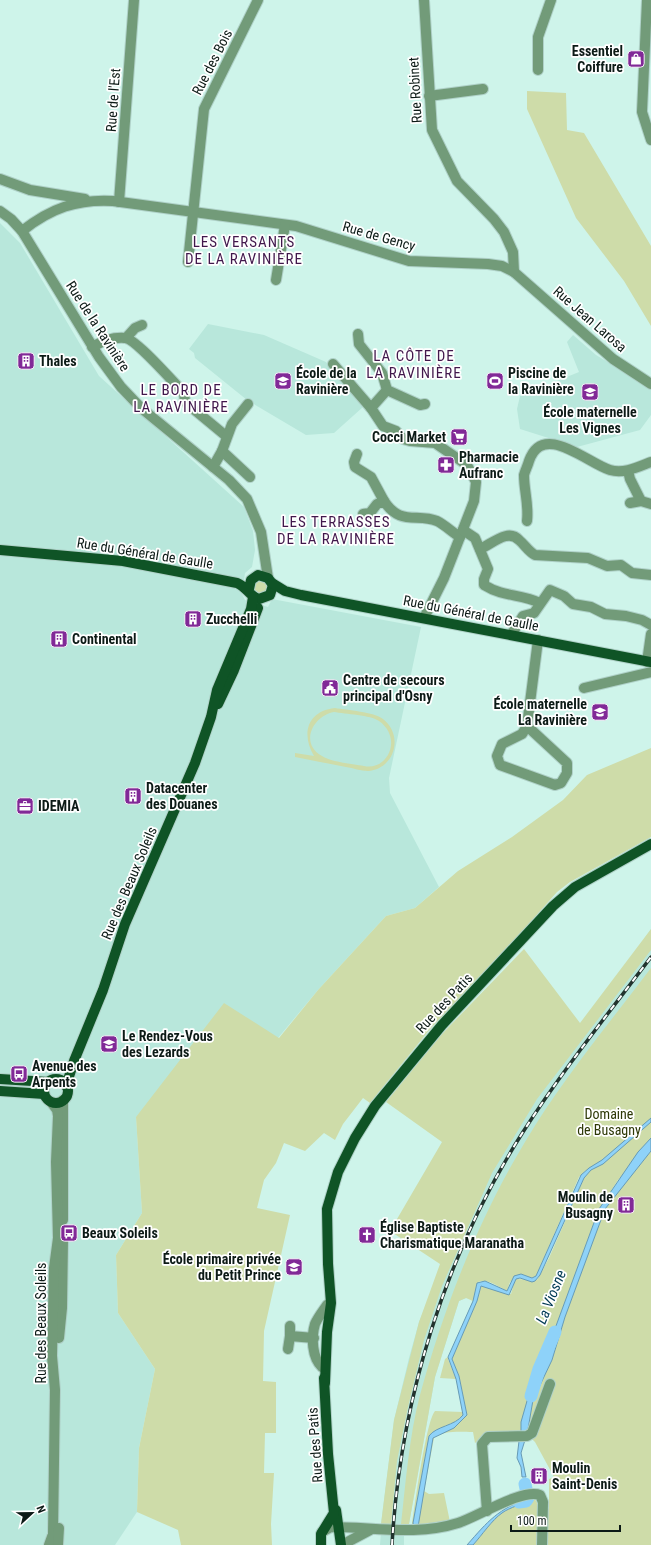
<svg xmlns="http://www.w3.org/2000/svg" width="651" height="1545" font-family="'Roboto Condensed',sans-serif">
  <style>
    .built { fill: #b8e7db }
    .green { fill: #cedca9; fill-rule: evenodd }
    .water { fill: #8ed2f9; stroke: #679bb5 }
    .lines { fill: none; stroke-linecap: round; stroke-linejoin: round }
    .stream { stroke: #679bb5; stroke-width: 2 }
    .river { stroke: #8ed2f9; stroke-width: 13 }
    .minor-casing { stroke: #afd1c8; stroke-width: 12 }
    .major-casing { stroke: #afd1c8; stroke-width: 12 }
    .minor { stroke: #729b79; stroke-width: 10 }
    .major { stroke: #0f5426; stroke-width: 10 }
    .rail-casing { stroke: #22332e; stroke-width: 3.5 }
    .rail { stroke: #fff; stroke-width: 2; stroke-dasharray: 6; stroke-linecap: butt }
    .labels { text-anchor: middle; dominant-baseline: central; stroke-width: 3.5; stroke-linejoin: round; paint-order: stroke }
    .poi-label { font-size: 14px; font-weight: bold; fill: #0c1a16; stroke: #fff; text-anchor: start }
    .street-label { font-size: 14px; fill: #0c1a16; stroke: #fff }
    .park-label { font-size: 14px; fill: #2d3806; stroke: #fff }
    .neighbourhood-label { font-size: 15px; letter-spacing: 1px; fill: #41184c; stroke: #fff }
    .water-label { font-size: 15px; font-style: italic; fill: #003a54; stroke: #fff }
  </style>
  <rect width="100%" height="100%" fill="#cef4ea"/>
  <g class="built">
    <polygon points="0,223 20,243 99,376 244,507 253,531 255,550 252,567 245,573 242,594 245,600 268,607 272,599 421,627 389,778 390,793 439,887 415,908 386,916 318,990 278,1038 136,1117 142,1213 116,1255 118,1313 155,1369 139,1448 137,1512 115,1545 0,1545"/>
    <polygon points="208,324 264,335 326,362 363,407 334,433 306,435 247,400 195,358 194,353 189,349"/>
    <polygon points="573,335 596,355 651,388 651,415 640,430 577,447 520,429 517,409 520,396 579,372 567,342"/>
    <polygon points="651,929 651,996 466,1298 459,1301 435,1377 409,1524 381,1524 394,1420 409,1358 419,1322 474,1189"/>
    <polygon points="381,1532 404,1536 404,1545 380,1545"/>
  </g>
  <g class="green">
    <polygon points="527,91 566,93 567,130 584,133 651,246 651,326 624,281 576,218 527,109"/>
    <polygon points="263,580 268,586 266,592 261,595 254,592 253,586 255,581"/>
    <path d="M335,708c12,2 39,4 48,11 21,16 12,50 -15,52 -7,0 -15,-3 -22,-4 -17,-3 -34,-7 -51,-10v-4l19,3c-13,-22 -7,-45 21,-48zM334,712c11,2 37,3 45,9 24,17 9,50 -15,45 -11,-2 -33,-4 -42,-10 -23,-13 -9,-40 12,-44z"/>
    <polygon points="651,748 651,837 570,882 557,892 505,951 431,1028 370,1103 363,1098 343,1124 335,1140 324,1133 305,1151 284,1143 276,1163 264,1180 257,1208 290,1215 264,1331 263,1381 276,1382 276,1433 265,1433 264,1473 274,1473 271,1524 272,1545 181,1545 178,1530 137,1512 139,1448 155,1369 118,1313 116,1255 142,1213 136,1117 224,1003 279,1038 318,990 386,916 415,908 458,871 512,837 563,800 587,775"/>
    <polygon points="651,929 651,950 537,1099 492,1173 442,1286 424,1340 408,1407 397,1461 391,1524 381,1524 394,1420 419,1322 440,1264 390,1231 442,1142 386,1102 441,1035 524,949 580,1023"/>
    <path d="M651,968v176l-33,36 -19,29 -57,155 -15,37 -1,33 7,-34 19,-40 13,-43 40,-109 46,-57v394h-105l-1,-32 4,-5v-29l5,-2 -19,-35 -7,-7 -42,-1 -11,9 -2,-11c-12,0 -29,-2 -39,6l-10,53 5,3 15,-1 6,29 -32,5 -1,-3 16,-86 21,-10 13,-13 -8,-39 -7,-17 25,-58 4,-15 30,8 3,-11 2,-4 21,1 12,-22 35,-80 7,-8 8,-5 -14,6 -6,6 -43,99 -4,2 -11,-4 -11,8 -3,9c-8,-4 -20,-13 -29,-9l-5,19 -7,-3 -7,3 -24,76 -26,147h-8c5,-43 8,-87 19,-129 24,-88 58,-175 105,-253 36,-61 83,-117 126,-174z"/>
    <polygon points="448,1357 448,1359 456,1379 440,1378 445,1359"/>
    <path d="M435,1411l28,1v3c-9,11 -25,11 -34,21l-16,88h-1c3,-19 14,-103 23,-113z"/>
    <path d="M529,1498h5l4,6 -1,41h-64c8,-9 20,-26 29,-32 8,-6 22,-9 27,-15z"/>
  </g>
  <g class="water">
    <path d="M651,1118v4l-48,42 -12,6 -7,8 -44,97 -5,6 -3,1 -12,-4 -4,1 -7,16 -28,-9 -4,15 -25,58 7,17 8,39 -13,13 -21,10 -15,89h-4l-1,-4 16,-87c7,-10 26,-10 34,-21l-7,-36 -8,-22 25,-56 4,-18 8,-2 22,10 7,-15 7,-2 11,4 4,-2 45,-101 8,-7 13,-8z"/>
    <polygon points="651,1138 651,1151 605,1209 565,1317 552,1360 533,1400 527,1435 521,1434 521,1422 527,1401 542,1364 599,1209 638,1152"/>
    <polygon points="525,1440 521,1453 526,1477 522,1477 521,1467 517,1458 519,1441"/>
    <path d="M529,1498c-6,7 -19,9 -27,15 -10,7 -20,22 -29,32h-6c21,-24 31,-36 62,-47z"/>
  </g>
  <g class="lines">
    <polyline class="stream" points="523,1484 526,1492"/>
    <g class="river">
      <polyline points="531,1396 539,1369 555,1332"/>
      <polyline points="519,1502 526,1501 528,1498 525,1484"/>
    </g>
    <defs>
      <g id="minor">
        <polyline points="424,0 432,130 457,181 494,219 504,232 513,252 514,272"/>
        <polyline points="647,0 642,112 651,140"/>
        <polyline points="538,70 538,37 551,0"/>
        <polyline points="429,96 483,89"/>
        <polyline points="0,179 30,190 85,199"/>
        <polyline points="119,202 134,0"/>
        <polyline points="0,211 11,219 22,231 99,357 121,387 141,408 229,480 247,499 261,532 268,578"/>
        <path d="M22,231c29,-23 55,-32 91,-30l183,25 113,35 79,3 14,2 12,6 99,87 38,25"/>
        <polyline points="188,262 204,109 258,0"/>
        <polyline points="276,280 285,225"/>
        <polyline points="358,334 359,344 382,373 387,390 420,405 425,404"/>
        <polyline points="126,338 135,328 142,325"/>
        <path d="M92,347c11,-6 20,-10 33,-9 11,1 49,45 59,55l1,9 41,34"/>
        <polyline points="333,364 371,408 383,426 396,431 403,439 410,441 435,443 467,465 476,482 474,501 444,578 424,618"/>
        <polyline points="371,408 387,390"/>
        <polyline points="222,451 250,477"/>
        <polyline points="357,454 354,462 355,467 371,477 384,501"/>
        <polyline points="213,467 222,451 232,424 248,404"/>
        <polyline points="628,471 630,479 641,501"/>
        <polyline points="630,503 641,501 651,504"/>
        <path d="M363,514l7,-1 7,-9 7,-3c16,25 33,12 53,20 8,4 15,11 23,16"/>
        <path d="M527,521c2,-16 -3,-30 -3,-46 1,-4 4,-10 5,-14 14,-40 58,2 81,9 14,4 28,-3 41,-8"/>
        <path d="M463,530l12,8 13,31 -4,10v6c21,13 36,8 56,18"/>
        <path d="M480,549c12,-5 28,-21 39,-9 6,5 9,11 16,15l53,3 19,8 14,-1 11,8 19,2"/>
        <polyline points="511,635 523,616 534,613 550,590 564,596 573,604 591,607 605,614 626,616 642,620 651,625"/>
        <polyline points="647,662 651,634"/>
        <polyline points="584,688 651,672"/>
        <polyline points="527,726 522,734 502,744 497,756 500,765 555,785 561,783 567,773 567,763 527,726 538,640"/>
        <polyline points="63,1220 63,1100"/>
        <polyline points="290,1336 290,1326"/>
        <polyline points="59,1338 62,1308 63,1240"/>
        <polyline points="288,1349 290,1336 314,1338"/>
        <path d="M322,1367c-10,-9 -11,-30 -7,-43 3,-7 8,-13 12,-19"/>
        <polyline points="487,1511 482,1444 488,1437 527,1436 532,1433 550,1384"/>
        <path d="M322,1532l9,-5c42,0 86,9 127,-4 19,-6 65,-35 82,-28l3,7 -1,43"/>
        <polyline points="49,1545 53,1534 55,1390 52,1356 54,1268 58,1238 56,1162 58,1116 57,1110 51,1102"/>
        <polyline points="58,1545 59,1528"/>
        <polyline points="342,1545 370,1530"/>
      </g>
      <g id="major">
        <path d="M0,550l123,11 114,22c10,4 12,13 22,16l11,-4 3,-10 -5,-7 -10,-3 -7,5 -2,9"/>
        <polyline points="272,583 285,591 301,595 651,662"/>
        <polyline points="218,704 234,670 258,608"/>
        <polyline points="0,1079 48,1082"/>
        <circle cx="56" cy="1091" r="12"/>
        <polyline points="66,1086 74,1061 103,990 125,924 195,763 211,717 217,690 251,609 253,597"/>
        <polyline points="0,1091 44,1094"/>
        <polyline points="325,1383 327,1332 331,1303 328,1264 327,1209 338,1172 355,1138 375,1106 442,1025 553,906 575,887 651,844"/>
        <polyline points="336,1510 341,1545"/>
        <polyline points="321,1545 321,1534 334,1513 328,1454 324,1378"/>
      </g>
    </defs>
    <use href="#minor" class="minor-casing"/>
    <use href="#major" class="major-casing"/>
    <use href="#minor" class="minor"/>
    <use href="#major" class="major"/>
    <defs>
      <path id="rail" d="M392,1545c8,-144 53,-291 131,-413 39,-61 85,-118 128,-175"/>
    </defs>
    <use href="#rail" class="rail-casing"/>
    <use href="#rail" class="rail"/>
  </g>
  <defs>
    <symbol id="shop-square" viewBox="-11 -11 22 22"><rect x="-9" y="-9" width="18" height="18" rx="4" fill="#812997" stroke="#fff"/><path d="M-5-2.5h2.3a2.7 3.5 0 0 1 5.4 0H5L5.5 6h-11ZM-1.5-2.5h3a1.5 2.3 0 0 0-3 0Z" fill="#fff"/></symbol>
    <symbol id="building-square" viewBox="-11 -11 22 22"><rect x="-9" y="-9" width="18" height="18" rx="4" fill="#812997" stroke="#fff"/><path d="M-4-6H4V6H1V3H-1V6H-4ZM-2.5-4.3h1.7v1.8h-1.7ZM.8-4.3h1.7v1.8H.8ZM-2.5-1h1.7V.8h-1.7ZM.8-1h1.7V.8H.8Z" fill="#fff"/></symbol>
    <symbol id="school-square" viewBox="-11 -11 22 22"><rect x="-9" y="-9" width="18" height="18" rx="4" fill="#812997" stroke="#fff"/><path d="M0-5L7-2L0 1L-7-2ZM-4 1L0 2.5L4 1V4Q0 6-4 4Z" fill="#fff"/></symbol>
    <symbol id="stadium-square" viewBox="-11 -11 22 22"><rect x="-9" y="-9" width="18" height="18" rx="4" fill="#812997" stroke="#fff"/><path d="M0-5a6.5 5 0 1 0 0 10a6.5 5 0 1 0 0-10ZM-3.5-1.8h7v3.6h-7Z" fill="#fff"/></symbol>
    <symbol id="supermarket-square" viewBox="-11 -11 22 22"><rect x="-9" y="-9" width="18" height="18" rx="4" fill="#812997" stroke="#fff"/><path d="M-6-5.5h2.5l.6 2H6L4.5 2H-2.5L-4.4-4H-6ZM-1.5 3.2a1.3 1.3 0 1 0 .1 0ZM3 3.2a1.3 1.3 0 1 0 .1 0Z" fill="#fff"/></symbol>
    <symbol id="pharmacy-square" viewBox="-11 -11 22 22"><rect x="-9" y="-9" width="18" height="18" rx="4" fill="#812997" stroke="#fff"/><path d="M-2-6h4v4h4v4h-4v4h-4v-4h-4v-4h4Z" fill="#fff"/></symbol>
    <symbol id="civic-square" viewBox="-11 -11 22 22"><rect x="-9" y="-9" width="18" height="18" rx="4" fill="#812997" stroke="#fff"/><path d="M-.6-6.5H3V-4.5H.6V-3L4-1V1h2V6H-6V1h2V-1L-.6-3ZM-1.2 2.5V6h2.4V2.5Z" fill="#fff"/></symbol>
    <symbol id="office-square" viewBox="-11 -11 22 22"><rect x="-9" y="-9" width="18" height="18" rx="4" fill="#812997" stroke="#fff"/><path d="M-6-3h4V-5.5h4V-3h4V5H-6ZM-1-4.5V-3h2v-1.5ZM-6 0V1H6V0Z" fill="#fff"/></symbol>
    <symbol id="bus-square" viewBox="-11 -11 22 22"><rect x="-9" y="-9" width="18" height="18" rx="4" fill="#812997" stroke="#fff"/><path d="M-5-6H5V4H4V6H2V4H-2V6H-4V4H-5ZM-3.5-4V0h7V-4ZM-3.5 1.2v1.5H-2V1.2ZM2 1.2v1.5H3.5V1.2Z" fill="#fff"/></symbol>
    <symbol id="church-square" viewBox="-11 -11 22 22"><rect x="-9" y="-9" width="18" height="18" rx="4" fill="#812997" stroke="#fff"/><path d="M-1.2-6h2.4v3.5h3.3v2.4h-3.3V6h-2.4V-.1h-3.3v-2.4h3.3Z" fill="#fff"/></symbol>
  </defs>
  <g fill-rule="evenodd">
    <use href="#shop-square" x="626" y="49" width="20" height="20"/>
    <use href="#building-square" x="16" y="351" width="20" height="20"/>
    <use href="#school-square" x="273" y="371" width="20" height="20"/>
    <use href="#stadium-square" x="485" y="371" width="20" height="20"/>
    <use href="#school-square" x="580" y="382" width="20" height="20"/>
    <use href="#supermarket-square" x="449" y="427" width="20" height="20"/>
    <use href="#pharmacy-square" x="436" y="455" width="20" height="20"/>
    <use href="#building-square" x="183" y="609" width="20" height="20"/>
    <use href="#building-square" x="49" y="629" width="20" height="20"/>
    <use href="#civic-square" x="320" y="678" width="20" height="20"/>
    <use href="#school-square" x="590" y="702" width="20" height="20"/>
    <use href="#building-square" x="123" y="786" width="20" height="20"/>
    <use href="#office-square" x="15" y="796" width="20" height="20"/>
    <use href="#school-square" x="99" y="1034" width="20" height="20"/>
    <use href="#bus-square" x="9" y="1064" width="20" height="20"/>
    <use href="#building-square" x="616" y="1195" width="20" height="20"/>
    <use href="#bus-square" x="59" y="1223" width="20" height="20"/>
    <use href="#church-square" x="357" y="1225" width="20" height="20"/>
    <use href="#school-square" x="284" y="1257" width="20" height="20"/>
    <use href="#building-square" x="529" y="1466" width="20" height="20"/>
  </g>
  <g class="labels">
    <g class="poi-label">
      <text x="623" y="51" text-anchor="end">Essentiel<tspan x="623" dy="16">Coiffure</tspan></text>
      <text x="39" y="361">Thales</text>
      <text x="296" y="373">École de la<tspan x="296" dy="16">Ravinière</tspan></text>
      <text x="508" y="373">Piscine de<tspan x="508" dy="16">la Ravinière</tspan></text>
      <text x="590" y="412" text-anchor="middle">École maternelle<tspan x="590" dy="16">Les Vignes</tspan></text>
      <text x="446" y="437" text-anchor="end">Cocci Market</text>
      <text x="459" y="457">Pharmacie<tspan x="459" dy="16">Aufranc</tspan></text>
      <text x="206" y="619">Zucchelli</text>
      <text x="72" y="639">Continental</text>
      <text x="343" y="680">Centre de secours<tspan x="343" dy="16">principal d'Osny</tspan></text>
      <text x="587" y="704" text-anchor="end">École maternelle<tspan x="587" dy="16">La Ravinière</tspan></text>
      <text x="146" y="788">Datacenter<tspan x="146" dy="16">des Douanes</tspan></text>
      <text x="38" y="806">IDEMIA</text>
      <text x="122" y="1036">Le Rendez-Vous<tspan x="122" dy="16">des Lezards</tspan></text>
      <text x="32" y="1066">Avenue des<tspan x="32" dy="16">Arpents</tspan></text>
      <text x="613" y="1197" text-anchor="end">Moulin de<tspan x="613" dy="16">Busagny</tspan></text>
      <text x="380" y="1227">Église Baptiste<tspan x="380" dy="16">Charismatique Maranatha</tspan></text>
      <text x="82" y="1233">Beaux Soleils</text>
      <text x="281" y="1259" text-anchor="end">École primaire privée<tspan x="281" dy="16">du Petit Prince</tspan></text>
      <text x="552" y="1468">Moulin<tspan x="552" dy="16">Saint-Denis</tspan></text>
    </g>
    <g class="street-label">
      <text transform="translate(212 62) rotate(-63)">Rue des Bois</text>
      <text transform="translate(415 90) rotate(-93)">Rue Robinet</text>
      <text transform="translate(113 100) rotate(-86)">Rue de l'Est</text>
      <text transform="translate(379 236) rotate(16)">Rue de Gency</text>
      <text transform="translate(590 319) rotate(41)">Rue Jean Larosa</text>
      <text transform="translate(98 326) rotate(57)">Rue de la Ravinière</text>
      <text transform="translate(145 553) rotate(9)">Rue du Général de Gaulle</text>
      <text transform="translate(471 613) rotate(11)">Rue du Général de Gaulle</text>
      <text transform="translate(129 883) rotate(-67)">Rue des Beaux Soleils</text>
      <text transform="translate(444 1003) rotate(-47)">Rue des Patis</text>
      <text transform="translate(41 1323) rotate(-90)">Rue des Beaux Soleils</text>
      <text transform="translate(315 1445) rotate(-94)">Rue des Patis</text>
    </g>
    <g class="park-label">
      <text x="609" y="1114">Domaine<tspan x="609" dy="16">de Busagny</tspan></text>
    </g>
    <g class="neighbourhood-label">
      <text x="244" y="242">LES VERSANTS<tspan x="244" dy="17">DE LA RAVINIÈRE</tspan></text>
      <text x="414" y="356">LA CÔTE DE<tspan x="414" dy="17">LA RAVINIÈRE</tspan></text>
      <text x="181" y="390">LE BORD DE<tspan x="181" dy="17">LA RAVINIÈRE</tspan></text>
      <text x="336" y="522">LES TERRASSES<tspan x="336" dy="17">DE LA RAVINIÈRE</tspan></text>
    </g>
    <g class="water-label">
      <text transform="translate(551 1297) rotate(-68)">La Viosne</text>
    </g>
  </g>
  <g transform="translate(32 1513) rotate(68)" stroke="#ffffff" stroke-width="3" paint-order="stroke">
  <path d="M0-3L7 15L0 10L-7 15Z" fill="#0c1a16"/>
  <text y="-6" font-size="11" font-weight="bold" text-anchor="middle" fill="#0c1a16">N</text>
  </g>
  <path d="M511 1525v6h109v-6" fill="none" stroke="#0c1a16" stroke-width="2"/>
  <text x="517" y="1525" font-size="12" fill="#0c1a16" stroke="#ffffff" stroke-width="3" paint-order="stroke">100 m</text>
</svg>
